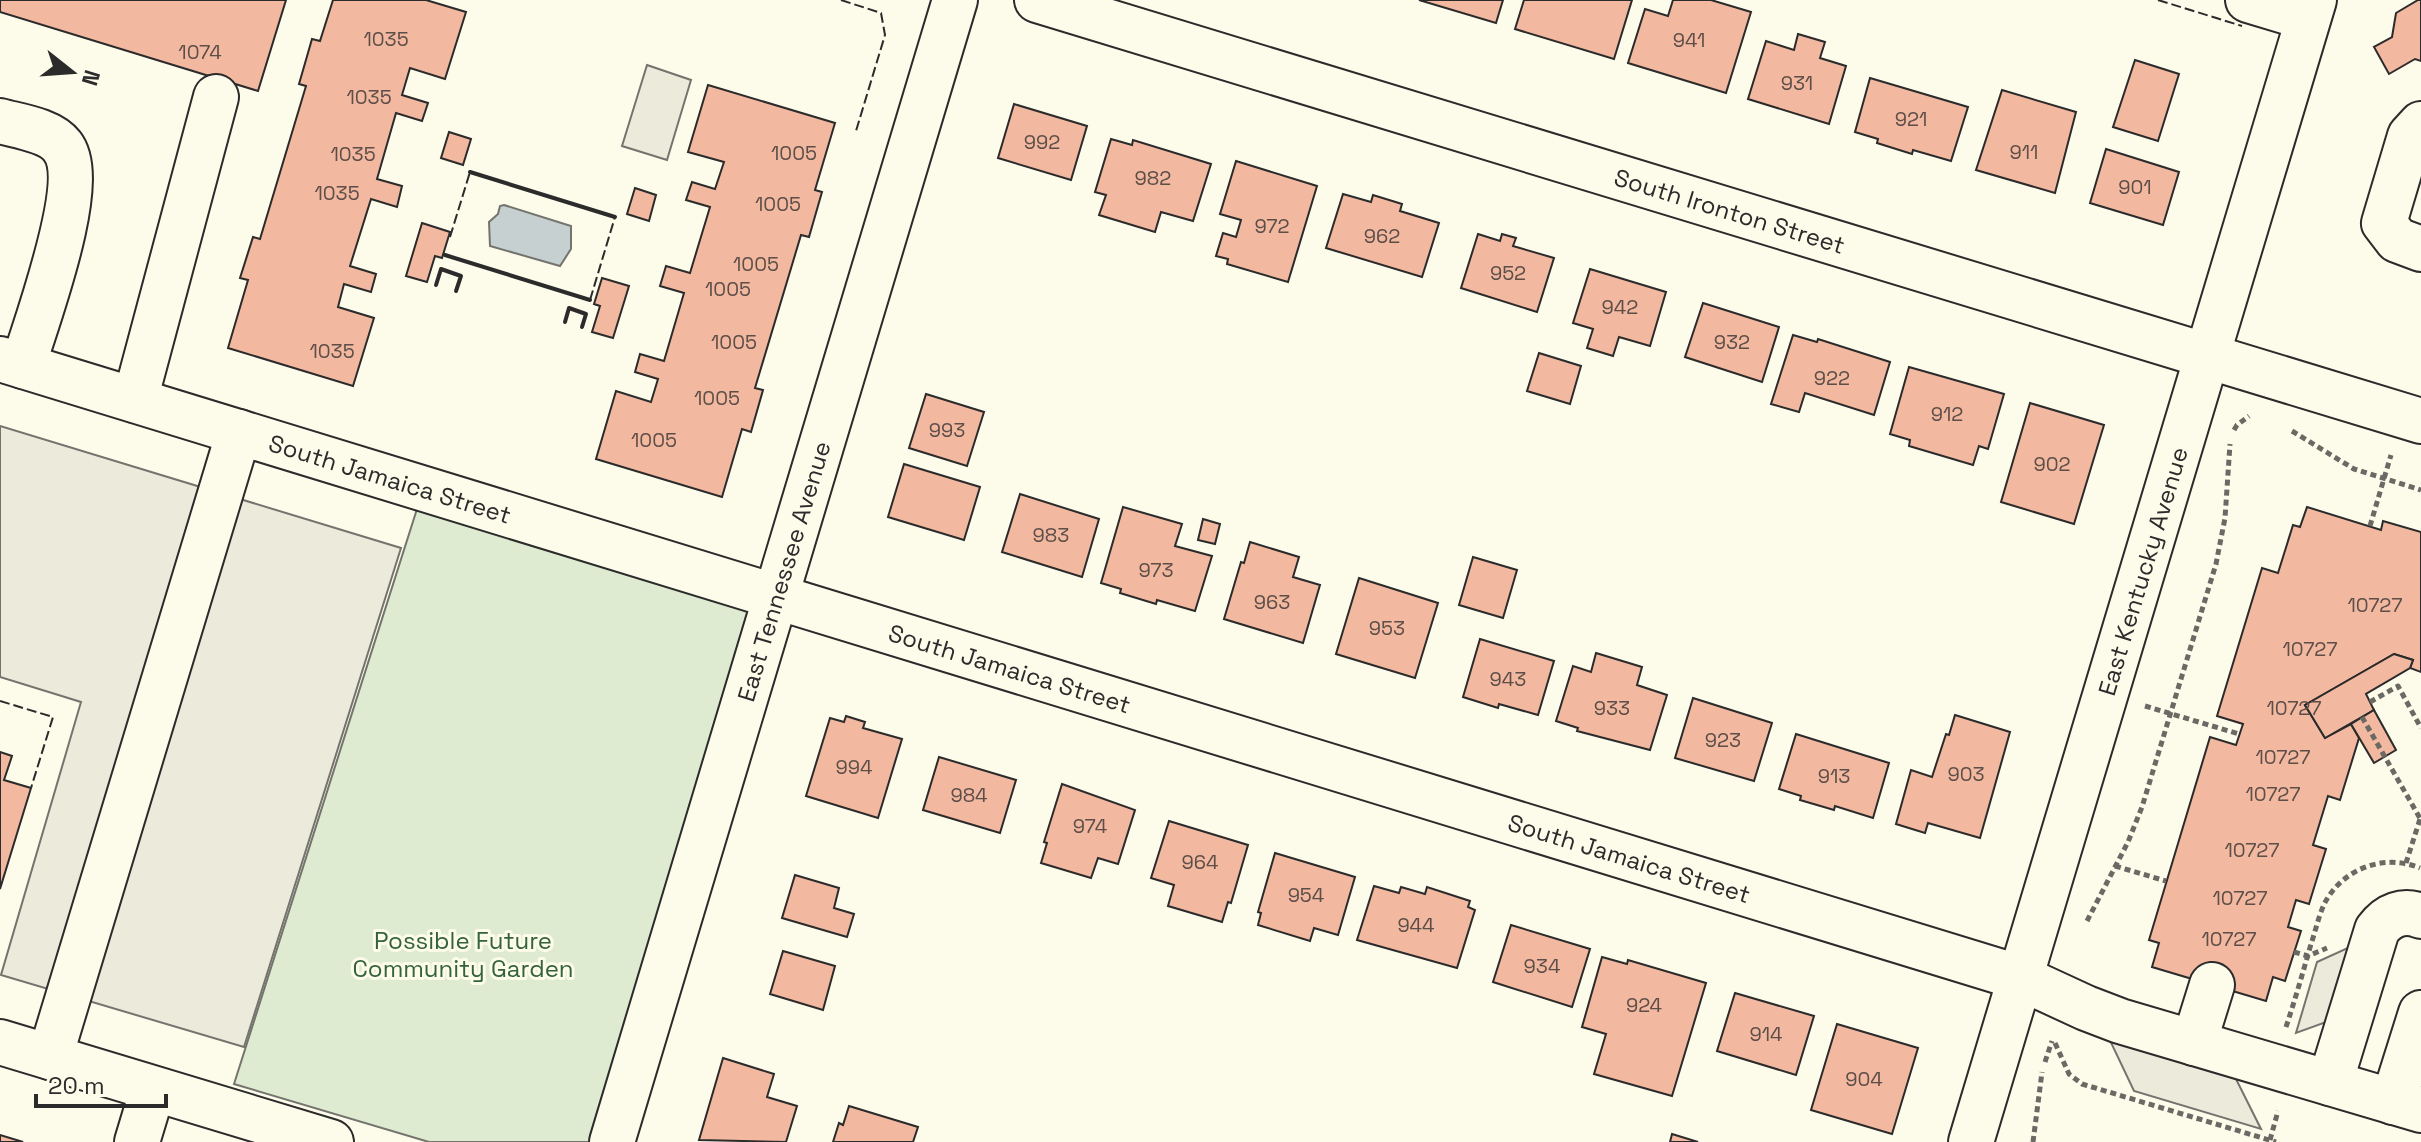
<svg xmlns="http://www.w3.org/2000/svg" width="2421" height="1142" font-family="'Space Grotesk',sans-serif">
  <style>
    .green { fill: #deebd1; stroke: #74746e; stroke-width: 2 }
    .parking { fill: #eceadb; stroke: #74746e; stroke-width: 2 }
    .water { fill: #c7d0d0; stroke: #74746e; stroke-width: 2 }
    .building { fill: #f2b8a0; stroke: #2b2b2b; stroke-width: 2 }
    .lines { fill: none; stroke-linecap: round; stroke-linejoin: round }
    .minor-casing { stroke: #2b2b2b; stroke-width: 48 }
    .path { stroke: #6a6964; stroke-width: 5; stroke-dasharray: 6 4; stroke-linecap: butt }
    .minor { stroke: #fdfbea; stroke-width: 44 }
    .fence { stroke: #2b2b2b; stroke-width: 2; stroke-dasharray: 10 4; stroke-linecap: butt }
    .wall { stroke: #2b2b2b; stroke-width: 4 }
    .labels { text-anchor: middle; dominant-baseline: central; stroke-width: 6; stroke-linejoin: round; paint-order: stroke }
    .number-label { font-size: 20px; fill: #5d4e48 }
    .street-label { font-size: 24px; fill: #2b2b2b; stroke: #fdfbea }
    .park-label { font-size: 24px; fill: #34623c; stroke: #fdfbea }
  </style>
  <rect width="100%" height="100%" fill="#fdfbea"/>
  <polygon class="green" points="417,509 751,611 594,1142 429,1142 234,1084"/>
  <g class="parking">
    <polygon points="647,65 691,80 667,160 622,146"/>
    <polygon points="0,426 401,548 244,1047 1,975 81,702 0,677"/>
    <polygon points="2374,936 2351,1013 2296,1033 2317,962"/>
    <polygon points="2097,1013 2222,1051 2261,1129 2134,1091"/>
  </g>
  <polygon class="water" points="504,205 571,226 571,249 560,266 490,246 489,222 498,214 500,206"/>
  <g class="building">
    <polygon points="0,0 286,0 258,91 0,12"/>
    <polygon points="333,0 426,0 466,12 445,79 410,68 402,95 428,103 422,121 396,113 377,179 402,186 397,207 371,199 350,266 376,274 371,292 344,284 338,307 374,318 353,386 228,348 248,280 240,278 253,237 260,239 306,86 299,84 312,39 320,41"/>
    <polygon points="1419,0 1503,0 1496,23"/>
    <polygon points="1524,0 1632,0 1614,59 1515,29"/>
    <polygon points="1673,0 1711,0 1751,12 1726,93 1628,63 1645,9 1668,16"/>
    <polygon points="2418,0 2421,0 2421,61 2415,59 2389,74 2374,47 2392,37 2396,13"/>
    <polygon points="1798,34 1825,42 1820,58 1846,66 1829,124 1748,99 1766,41 1794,50"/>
    <polygon points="2135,60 2179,74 2158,141 2113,127"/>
    <polygon points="1870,78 1968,107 1951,161 1913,150 1912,154 1877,143 1878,139 1855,132"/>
    <polygon points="708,85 835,123 815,190 822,192 809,237 801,235 755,388 763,390 751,432 742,429 722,497 596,459 616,391 651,402 658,379 635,372 640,354 664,361 684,293 660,286 666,266 690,273 710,207 686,200 692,182 715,189 724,162 688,152"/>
    <polygon points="2002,90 2076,112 2055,193 1976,170"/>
    <polygon points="1014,104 1087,126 1071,180 998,158"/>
    <polygon points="449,132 471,139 463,165 441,158"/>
    <polygon points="1111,139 1132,145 1133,140 1211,164 1193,221 1161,212 1155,232 1099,215 1106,195 1095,192"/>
    <polygon points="2106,149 2179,172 2163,225 2090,203"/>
    <polygon points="1236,161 1317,186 1288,282 1227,264 1228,259 1216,256 1223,233 1236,237 1241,220 1220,214"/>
    <polygon points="635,188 656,195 649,221 627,214"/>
    <polygon points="1343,194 1371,202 1373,195 1402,204 1400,211 1439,223 1422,277 1326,248"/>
    <polygon points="422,223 450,232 442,258 435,256 427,282 406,276"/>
    <polygon points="1478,234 1500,241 1502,234 1516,238 1513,246 1554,258 1537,312 1461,288"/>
    <polygon points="1590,269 1666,292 1650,346 1619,337 1613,356 1587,348 1593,329 1573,323"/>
    <polygon points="602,278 629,286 613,338 592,332 600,306 594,304"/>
    <polygon points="1703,303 1779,327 1762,382 1685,357"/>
    <polygon points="1793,335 1817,342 1818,339 1890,362 1874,415 1805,393 1799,412 1771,404"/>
    <polygon points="1539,353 1581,366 1570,404 1527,391"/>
    <polygon points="1909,367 2004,394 1988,449 1979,446 1973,465 1909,446 1910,440 1890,434"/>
    <polygon points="926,394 984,412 967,466 909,448"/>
    <polygon points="2030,403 2104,425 2074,524 2001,502"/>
    <polygon points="904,464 980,487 964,540 888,517"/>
    <polygon points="1020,494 1099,519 1082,577 1002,552"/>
    <polygon points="1123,507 1182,524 1175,546 1212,556 1195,611 1157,600 1156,604 1120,593 1121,589 1101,583"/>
    <polygon points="2307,507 2381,530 2383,521 2421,532 2421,672 2410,668 2413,660 2394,654 2305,705 2325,738 2351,724 2359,738 2340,800 2328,796 2313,845 2326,849 2309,904 2296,900 2288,927 2301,931 2285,981 2273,977 2266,1001 2152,967 2159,943 2149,940 2210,737 2236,745 2243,724 2217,716 2262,568 2278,573 2293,525 2300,527"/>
    <polygon points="1203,519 1220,524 1215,544 1198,540"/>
    <polygon points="1250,542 1299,557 1293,577 1320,585 1303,643 1224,619 1241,562 1244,563"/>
    <polygon points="1473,557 1517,570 1503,618 1459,605"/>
    <polygon points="1359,578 1438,603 1415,678 1336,654"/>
    <polygon points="1480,639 1554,661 1538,715 1499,704 1498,708 1463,697"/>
    <polygon points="1596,653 1642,667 1637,685 1667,695 1650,750 1577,731 1578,728 1556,721 1573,666 1591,672"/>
    <polygon points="2394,654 2413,660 2410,668 2366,694 2374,710 2325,738 2305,705"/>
    <polygon points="1693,698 1772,723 1754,781 1675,758"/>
    <polygon points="2374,710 2396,750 2374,763 2351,724"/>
    <polygon points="1955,715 2010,732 1980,838 1928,823 1925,833 1896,824 1911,770 1932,777 1946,734 1949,735"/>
    <polygon points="846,716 865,722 863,728 902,739 878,818 806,796 830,718 844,722"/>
    <polygon points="1796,734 1889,763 1873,818 1835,806 1834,810 1800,800 1801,796 1779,789"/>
    <polygon points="0,752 12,756 4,780 31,788 0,889"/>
    <polygon points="939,757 1016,780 1000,833 923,810"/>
    <polygon points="1062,784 1135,810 1118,864 1098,858 1091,878 1041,863 1047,843 1044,842"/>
    <polygon points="1169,821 1248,845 1231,903 1228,902 1222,922 1168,906 1174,885 1151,878"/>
    <polygon points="1275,853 1355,877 1338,935 1314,928 1310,941 1258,925 1261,913 1258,912"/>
    <polygon points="795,875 839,888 834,908 854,914 847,937 782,918"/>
    <polygon points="1374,886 1399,893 1401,887 1425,894 1427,887 1470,901 1468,907 1475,910 1457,968 1357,940"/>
    <polygon points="1511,925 1590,949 1572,1007 1493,982"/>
    <polygon points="783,951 835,966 823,1010 770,994"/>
    <polygon points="1602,957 1627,964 1628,960 1706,983 1672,1096 1594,1074 1606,1034 1582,1027"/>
    <polygon points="1735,993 1814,1016 1796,1075 1717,1051"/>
    <polygon points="1837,1024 1918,1048 1892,1134 1811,1110"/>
    <polygon points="723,1058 774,1074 767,1097 797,1106 786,1142 699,1140"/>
    <polygon points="849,1106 918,1127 913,1142 833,1142 839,1123 843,1125"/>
    <polygon points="1672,1134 1698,1142 1670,1142"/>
    <polygon points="0,1135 23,1142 0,1142"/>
  </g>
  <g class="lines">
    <defs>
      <g id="minor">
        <path id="s1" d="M1037,0l1384,421"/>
        <polyline points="2248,0 2308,18"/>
        <path d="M0,121c18,5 50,9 62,25 28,35 -26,176 -39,220"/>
        <polyline points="2421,124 2410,136 2384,223 2397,240 2421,249"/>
        <path id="s2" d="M0,359l2021,619 65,30 34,13 301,89"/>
        <polyline points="135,400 216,97"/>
        <polyline points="0,1042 331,1142"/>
        <polyline points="2194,1043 2212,985"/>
        <polyline points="50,1057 239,432"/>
        <path d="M2330,1083l47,-153c11,-15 26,-21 44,-14"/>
        <polyline points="2393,1102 2421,1013"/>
        <polyline points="137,1142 153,1089"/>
        <path id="s3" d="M612,1142l343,-1142"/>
        <path id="s4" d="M1971,1142l343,-1142"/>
      </g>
    </defs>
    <use href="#minor" class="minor-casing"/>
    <g class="path">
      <polyline points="2234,430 2237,425 2249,416"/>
      <polyline points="2292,431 2354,469 2421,490"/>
      <polyline points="2370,526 2391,455"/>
      <polyline points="2370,702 2398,686 2421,728"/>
      <polyline points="2145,706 2239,734"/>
      <polyline points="2362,717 2421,820"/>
      <polyline points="2406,863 2420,819"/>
      <polyline points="2115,866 2166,881"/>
      <polyline points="2087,921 2128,842 2142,807 2216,564 2225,518 2230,444"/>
      <polyline points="2294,952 2308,956 2327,948"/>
      <path d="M2286,1027c9,-27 17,-55 25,-83 6,-17 9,-37 20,-51 21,-28 57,-38 89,-25"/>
      <polyline points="2055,1043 2069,1074 2082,1084 2276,1142"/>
      <polyline points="2045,1062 2052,1041"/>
      <polyline points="2270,1140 2278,1111"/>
      <polyline points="2033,1142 2042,1072"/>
    </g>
    <use href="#minor" class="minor"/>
    <g class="fence">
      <polyline points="841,0 881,13 885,35 856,131"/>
      <polyline points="2158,0 2242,26"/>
      <polyline points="450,237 470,172"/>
      <polyline points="590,300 615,217"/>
      <polyline points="0,701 53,717 31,788"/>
    </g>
    <g class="wall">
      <polyline points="470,172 615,217"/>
      <polyline points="445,255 590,300"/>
      <polyline points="436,285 441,269 461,276 456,291"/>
      <polyline points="565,322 569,308 586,314 582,327"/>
    </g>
  </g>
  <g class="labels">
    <g class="number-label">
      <text x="386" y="39">1035</text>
      <text x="1689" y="40">941</text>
      <text x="200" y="52">1074</text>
      <text x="1797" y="83">931</text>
      <text x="369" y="97">1035</text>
      <text x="1911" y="119">921</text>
      <text x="1042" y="142">992</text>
      <text x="2024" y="152">911</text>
      <text x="794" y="153">1005</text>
      <text x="353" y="154">1035</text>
      <text x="1153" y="178">982</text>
      <text x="2135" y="187">901</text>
      <text x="337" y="193">1035</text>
      <text x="778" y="204">1005</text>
      <text x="1272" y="226">972</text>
      <text x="1382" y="236">962</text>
      <text x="756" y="264">1005</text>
      <text x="1508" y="273">952</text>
      <text x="728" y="289">1005</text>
      <text x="1620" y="307">942</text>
      <text x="734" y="342">1005</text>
      <text x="1732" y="342">932</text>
      <text x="332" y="351">1035</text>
      <text x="1832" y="378">922</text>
      <text x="717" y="398">1005</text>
      <text x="1947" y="414">912</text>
      <text x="947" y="430">993</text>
      <text x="654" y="440">1005</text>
      <text x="2052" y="464">902</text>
      <text x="1051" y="535">983</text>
      <text x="1156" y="570">973</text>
      <text x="1272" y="602">963</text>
      <text x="2375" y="605">10727</text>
      <text x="1387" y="628">953</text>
      <text x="2310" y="649">10727</text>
      <text x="1508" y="679">943</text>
      <text x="1612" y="708">933</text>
      <text x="2294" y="708">10727</text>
      <text x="1723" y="740">923</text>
      <text x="2283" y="757">10727</text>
      <text x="854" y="767">994</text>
      <text x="1966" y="774">903</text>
      <text x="1834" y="776">913</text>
      <text x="2273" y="794">10727</text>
      <text x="969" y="795">984</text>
      <text x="1090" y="826">974</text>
      <text x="2252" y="850">10727</text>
      <text x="1200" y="862">964</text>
      <text x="1306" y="895">954</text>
      <text x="2240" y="898">10727</text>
      <text x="1416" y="925">944</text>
      <text x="2229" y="939">10727</text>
      <text x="1542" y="966">934</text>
      <text x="1644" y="1005">924</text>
      <text x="1766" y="1034">914</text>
      <text x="1864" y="1079">904</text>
    </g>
    <g class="street-label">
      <text stroke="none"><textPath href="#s1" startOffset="724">South Ironton Street</textPath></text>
      <text stroke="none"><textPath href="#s2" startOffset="408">South Jamaica Street</textPath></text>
      <text stroke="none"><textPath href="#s3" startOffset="596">East Tennessee Avenue</textPath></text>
      <text stroke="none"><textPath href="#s4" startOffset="596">East Kentucky Avenue</textPath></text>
      <text stroke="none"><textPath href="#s2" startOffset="1056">South Jamaica Street</textPath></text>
      <text stroke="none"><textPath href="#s2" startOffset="1704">South Jamaica Street</textPath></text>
    </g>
    <g class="park-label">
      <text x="463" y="940">Possible Future<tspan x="463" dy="28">Community Garden</tspan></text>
    </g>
  </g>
  <g transform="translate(72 72) rotate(107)" stroke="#fdfbea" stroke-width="6" paint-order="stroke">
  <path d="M0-6L14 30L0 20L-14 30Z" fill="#2b2b2b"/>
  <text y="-12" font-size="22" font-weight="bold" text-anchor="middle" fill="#2b2b2b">N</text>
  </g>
  <path d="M36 1094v12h130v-12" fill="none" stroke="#2b2b2b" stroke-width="4"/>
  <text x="48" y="1094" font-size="24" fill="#2b2b2b" stroke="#fdfbea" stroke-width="6" paint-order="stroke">20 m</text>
</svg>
